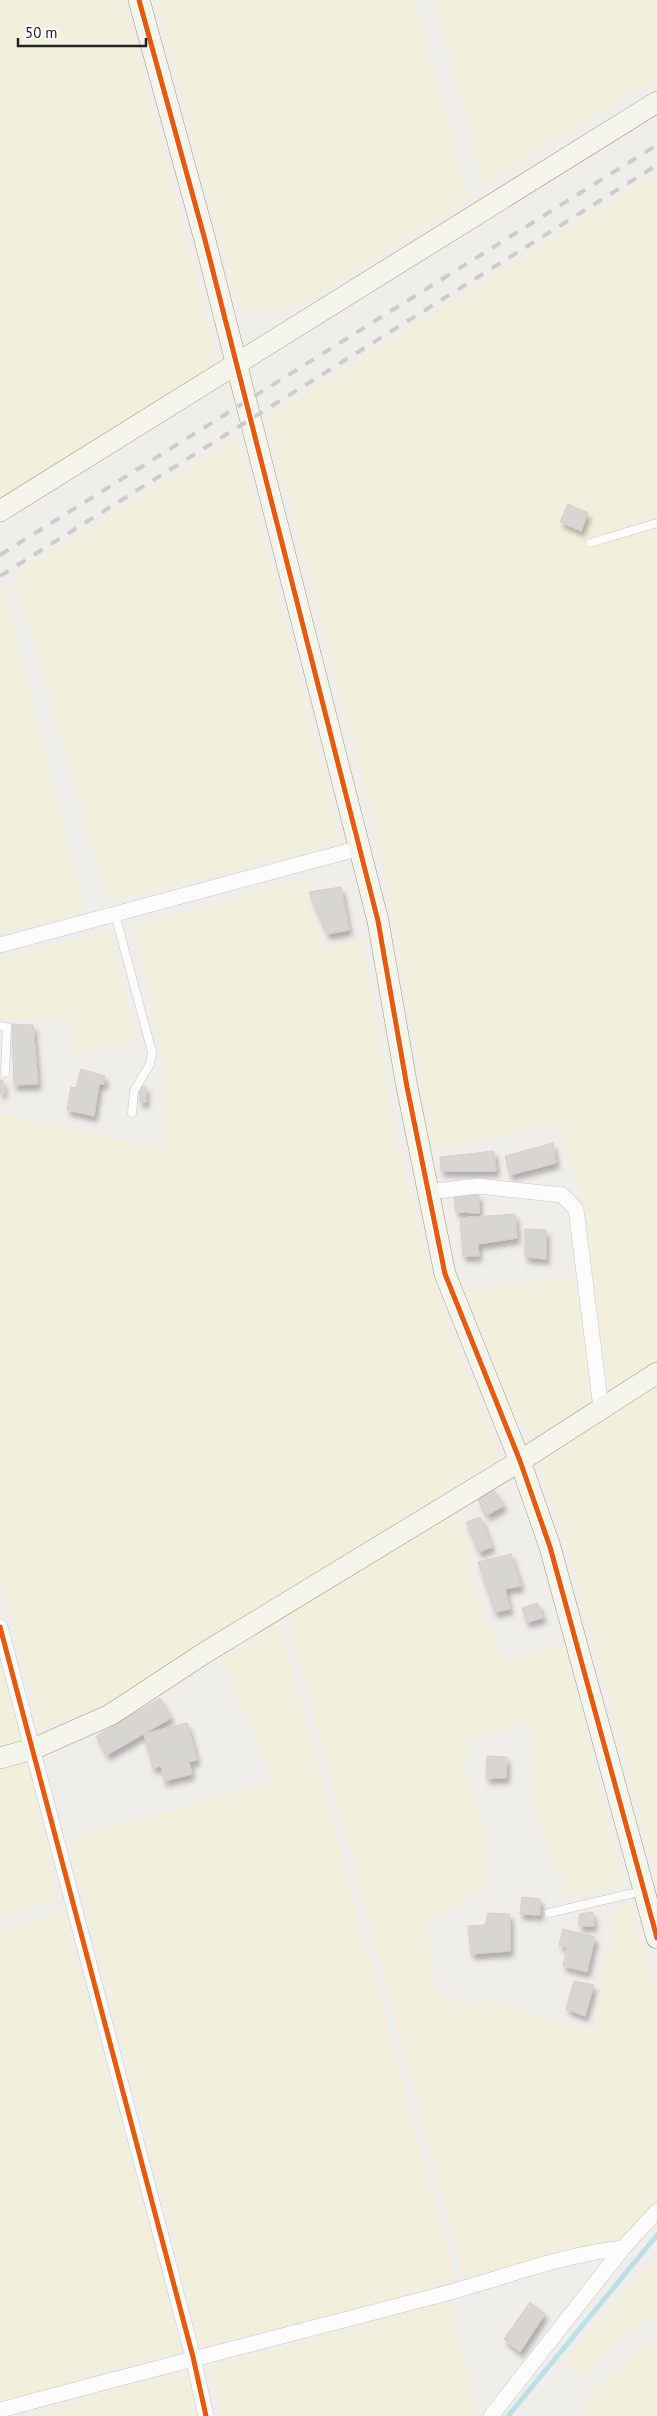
<svg xmlns="http://www.w3.org/2000/svg" width="657" height="2416" font-family="'PT Sans',sans-serif">
  <style>
    .farmland { fill: #f2f0dd }
    .lines { fill: none; stroke-linecap: round; stroke-linejoin: round }
    .stream { stroke: #bbe1e6; stroke-width: 5 }
    .building { fill: #d8d6d3; stroke: #d3cfcc; filter: url(#shadow) }
    .lane-casing { stroke: #c9c8c7; stroke-width: 9 }
    .street-casing { stroke: #c9c8c7; stroke-width: 16 }
    .secondary-casing { stroke: #9c9b81; stroke-width: 22 }
    .lane { stroke: #fdfcfc; stroke-width: 8 }
    .street { stroke: #fdfcfc; stroke-width: 15 }
    .secondary { stroke: #f5f5ec; stroke-width: 21 }
    .rail { stroke: #ccc; stroke-width: 4; stroke-dasharray: 10 10; stroke-linecap: butt }
    .cycleway-casing { stroke: #fff; stroke-width: 8 }
    .cycleway { stroke: #e8590c; stroke-width: 5 }
  </style>
  <defs>
    <filter id="shadow"><feDropShadow dx="3" dy="5.5" stdDeviation="2.5" flood-color="#0004"/></filter>
  </defs>
  <rect width="100%" height="100%" fill="#f0eeeb"/>
  <g class="farmland">
    <polygon points="0,0 124,0 216,356 198,379 0,500"/>
    <polygon points="156,0 414,0 469,198 303,303 270,312 239,310"/>
    <polygon points="435,0 657,0 657,78 484,184"/>
    <polygon points="657,174 657,1359 608,1390 584,1206 560,1123 434,1150 378,835 267,418"/>
    <polygon points="238,437 341,842 109,902 15,575"/>
    <polygon points="2,582 84,911 0,933 0,583"/>
    <polygon points="307,879 321,948 362,939 398,1147 440,1304 497,1449 496,1459 121,1697 40,1730 0,1582 0,1114 164,1149 164,1069 135,926"/>
    <polygon points="111,930 137,1040 76,1053 67,1015 36,1022 0,1018 0,959"/>
    <polygon points="574,1277 594,1394 587,1406 540,1438 519,1425 466,1291"/>
    <polygon points="657,1385 657,1880 570,1553 541,1469 545,1456"/>
    <polygon points="456,1511 473,1555 465,1567 505,1662 564,1645 624,1887 568,1896 532,1807 530,1776 536,1744 530,1723 468,1740 465,1777 483,1821 487,1887 428,1923 434,1989 461,2005 482,2000 592,2032 617,1908 631,1905 657,1997 657,2200 622,2237 464,2277 288,1615"/>
    <polygon points="279,1623 456,2282 201,2347 68,1840 275,1782 222,1661"/>
    <polygon points="0,1654 23,1744 0,1751"/>
    <polygon points="24,1764 29,1768 59,1900 0,1916 0,1770"/>
    <polygon points="64,1913 183,2352 0,2402 0,1929"/>
    <polygon points="657,2257 657,2314 613,2344 578,2377 562,2362"/>
    <polygon points="451,2301 477,2416 223,2416 208,2368"/>
    <polygon points="657,2338 657,2416 581,2416 593,2391 639,2349"/>
    <polygon points="190,2371 202,2416 23,2416"/>
  </g>
  <g class="lines">
    <polyline class="stream" points="508,2416 657,2235"/>
  </g>
  <g class="building">
    <polygon points="568,504 588,513 581,531 560,522"/>
    <polygon points="341,887 349,930 327,934 309,892"/>
    <polygon points="12,1024 33,1025 38,1084 14,1085"/>
    <polygon points="81,1069 105,1076 104,1084 99,1084 94,1116 67,1110 71,1087 76,1088"/>
    <polygon points="0,1080 3,1080 4,1093 0,1093"/>
    <polygon points="146,1086 146,1102 140,1102 139,1087"/>
    <polygon points="553,1143 556,1163 510,1175 505,1156"/>
    <polygon points="494,1151 496,1171 441,1171 440,1157"/>
    <polygon points="454,1194 479,1195 479,1213 456,1212"/>
    <polygon points="515,1214 517,1238 478,1244 479,1256 463,1256 460,1218"/>
    <polygon points="525,1229 546,1230 546,1259 525,1257"/>
    <polygon points="494,1490 504,1506 487,1515 478,1500"/>
    <polygon points="480,1517 492,1547 479,1552 466,1522"/>
    <polygon points="511,1554 521,1586 505,1589 510,1609 495,1612 478,1562"/>
    <polygon points="538,1603 543,1618 527,1622 522,1608"/>
    <polygon points="160,1698 171,1718 107,1755 96,1736"/>
    <polygon points="187,1723 197,1760 189,1762 192,1774 164,1781 161,1766 153,1768 144,1734"/>
    <polygon points="487,1756 507,1757 506,1778 486,1778"/>
    <polygon points="522,1897 540,1899 540,1915 520,1914"/>
    <polygon points="593,1912 594,1926 579,1926 579,1914"/>
    <polygon points="488,1913 510,1914 510,1951 471,1954 468,1926 485,1925"/>
    <polygon points="563,1929 595,1937 587,1972 563,1966 567,1947 559,1945"/>
    <polygon points="574,1981 594,1985 585,2016 566,2009"/>
    <polygon points="530,2302 545,2314 520,2352 504,2339"/>
  </g>
  <g class="lines">
    <defs>
      <g id="lane">
        <polyline points="590,543 657,523"/>
        <polyline points="115,914 152,1052 150,1064 134,1091 132,1113"/>
        <polyline points="0,1026 7,1027 5,1073"/>
        <polyline points="549,1913 642,1891"/>
      </g>
      <g id="street">
        <polyline points="0,945 360,848"/>
        <polyline points="428,1192 478,1186 562,1195 576,1209 601,1408"/>
        <polyline points="0,1627 193,2357 206,2416"/>
        <path d="M0,2410c145,-39 290,-77 436,-114 62,-16 123,-41 187,-48"/>
        <polyline points="491,2416 623,2248 657,2211"/>
      </g>
      <g id="secondary">
        <polyline points="139,0 205,240 378,921 407,1087 445,1274 520,1461 550,1547 657,1938"/>
        <polyline points="0,511 657,102"/>
        <polyline points="0,1758 33,1749 110,1715 206,1652 520,1461 657,1373"/>
      </g>
    </defs>
    <use href="#lane" class="lane-casing"/>
    <use href="#street" class="street-casing"/>
    <use href="#secondary" class="secondary-casing"/>
    <use href="#lane" class="lane"/>
    <use href="#street" class="street"/>
    <use href="#secondary" class="secondary"/>
    <g class="rail">
      <polyline points="0,555 657,145"/>
      <polyline points="0,576 657,165"/>
    </g>
    <defs>
      <g id="cycleway">
        <polyline points="139,0 205,240 378,921 407,1087 445,1274 520,1461 550,1547 657,1938"/>
        <polyline points="0,1627 193,2357 206,2416"/>
      </g>
    </defs>
    <use href="#cycleway" class="cycleway-casing"/>
    <use href="#cycleway" class="cycleway"/>
  </g>
  <path d="M18 38v8h128v-8" fill="none" stroke="#222222" stroke-width="2.5"/>
  <text x="25" y="38" font-size="15" fill="#222222" stroke="#ffffff" stroke-width="4" paint-order="stroke">50 m</text>
</svg>
